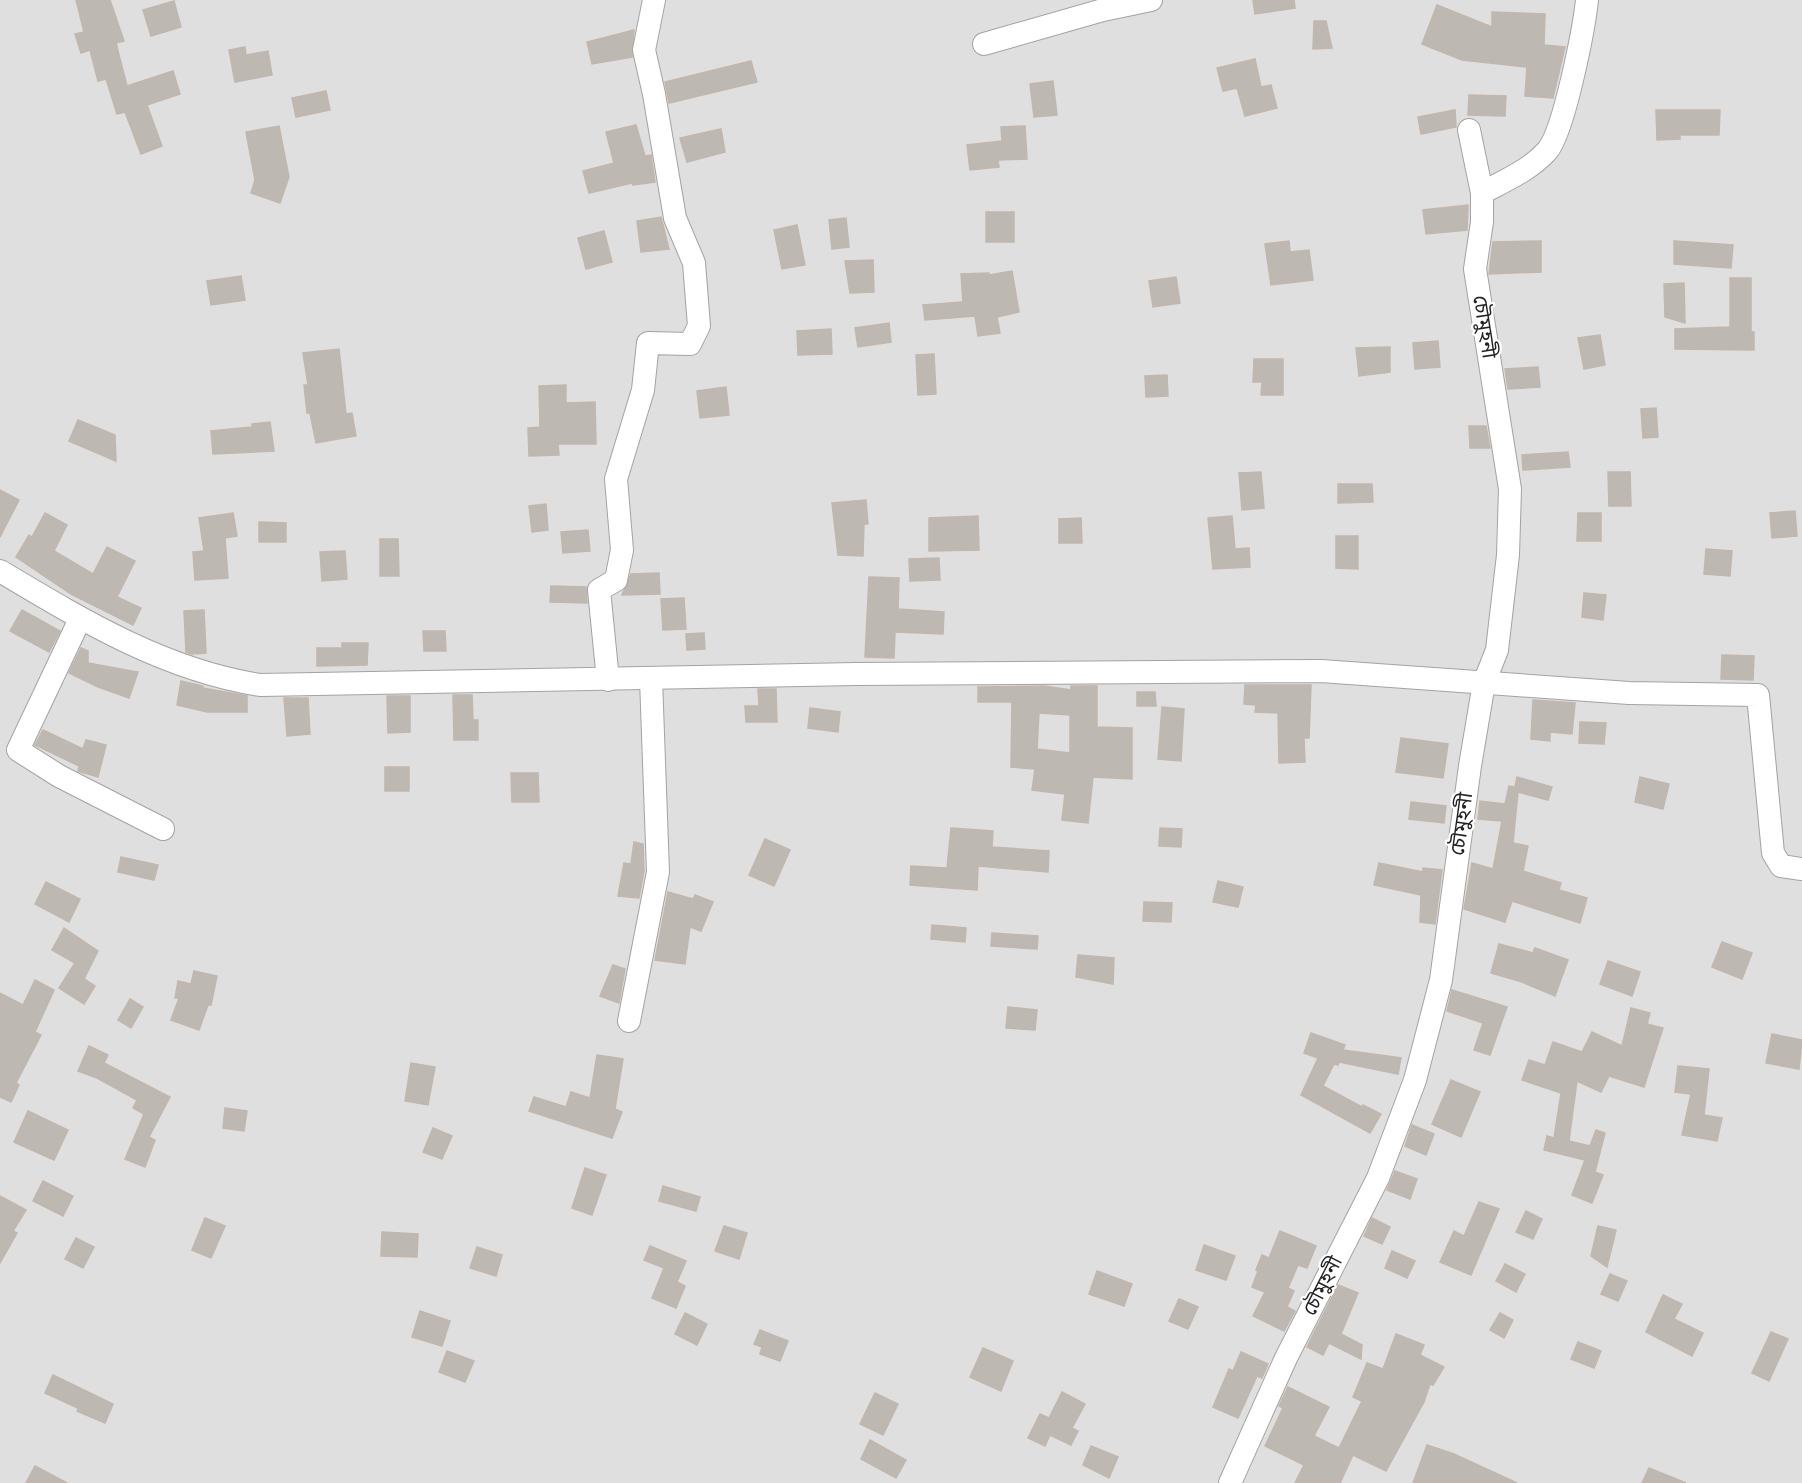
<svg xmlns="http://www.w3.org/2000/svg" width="1802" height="1483" font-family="'Varela Round','Noto Sans Bengali',sans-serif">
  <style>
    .residential { fill: #e0dfdf }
    .building { fill: #beb8b2; stroke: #c2b6ad; stroke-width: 1.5; fill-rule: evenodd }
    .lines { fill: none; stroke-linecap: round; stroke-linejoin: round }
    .minor-casing { stroke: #a3a3a3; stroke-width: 24 }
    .minor { stroke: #fff; stroke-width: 22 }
    .labels { text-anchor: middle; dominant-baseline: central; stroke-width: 4.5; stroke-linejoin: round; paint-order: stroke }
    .street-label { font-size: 20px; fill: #222; stroke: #fff }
  </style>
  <rect width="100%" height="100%" fill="#f1efea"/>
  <rect class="residential" x="0" y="0" width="1802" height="1483"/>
  <g class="building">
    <polygon points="76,0 110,0 124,41 116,43 127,86 173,71 180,94 147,105 162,146 141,154 125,112 117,114 106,79 98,81 90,50 81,53 75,34 84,32"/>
    <polygon points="1253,0 1294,0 1295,8 1255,14"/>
    <polygon points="174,1 181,27 151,36 143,10"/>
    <polygon points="1437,5 1492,27 1492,12 1545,14 1544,45 1565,47 1553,98 1525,96 1527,67 1462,60 1422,44"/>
    <polygon points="1314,21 1326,21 1332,48 1313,49"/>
    <polygon points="634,30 632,57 592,64 587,42"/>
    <polygon points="245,47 246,55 268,51 272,75 235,82 229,50"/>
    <polygon points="1255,59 1261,87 1271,85 1277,108 1245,116 1237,88 1223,91 1217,68"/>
    <polygon points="751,61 757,82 669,103 665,82"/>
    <polygon points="1053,81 1057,115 1034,117 1030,84"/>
    <polygon points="326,91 330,110 296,117 292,98"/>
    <polygon points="1469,95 1506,96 1505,116 1468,115"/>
    <polygon points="1455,110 1456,127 1421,134 1418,117"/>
    <polygon points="1656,110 1720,110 1719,135 1680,135 1680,139 1657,140"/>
    <polygon points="636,125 645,156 651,155 655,182 633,185 632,183 589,193 583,171 614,163 606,132"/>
    <polygon points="279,126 289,177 280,203 251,193 255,180 246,132"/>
    <polygon points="1025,126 1027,159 998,160 999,167 970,170 967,145 1002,141 1001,127"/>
    <polygon points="721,129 725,152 687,162 680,138"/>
    <polygon points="1468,205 1467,230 1426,234 1423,210"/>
    <rect x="986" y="212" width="28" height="30"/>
    <polygon points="661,217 669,249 641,252 637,221"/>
    <polygon points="846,218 849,247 832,249 829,220"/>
    <polygon points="797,225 805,265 782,269 774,230"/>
    <polygon points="604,231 612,262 586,269 578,238"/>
    <polygon points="1289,241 1290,252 1309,250 1313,280 1271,285 1265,244"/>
    <polygon points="1541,241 1541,272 1489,274 1493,242"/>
    <polygon points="1674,241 1733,245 1731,268 1674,264"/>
    <polygon points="873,260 874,292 850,293 845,261"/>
    <polygon points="1012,271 1019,312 997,317 1000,333 978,336 975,316 925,320 923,305 963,302 961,274 989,273 989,275"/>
    <polygon points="241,276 245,300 211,305 207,281"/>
    <polygon points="1176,277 1180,303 1153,307 1149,281"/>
    <polygon points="1730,278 1751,278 1751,332 1754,332 1754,350 1675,349 1675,329 1730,327"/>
    <polygon points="1684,283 1685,323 1665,317 1664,284"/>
    <polygon points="889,323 891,342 858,347 855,328"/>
    <polygon points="831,329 832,354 798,355 797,331"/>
    <polygon points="1600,335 1605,365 1584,369 1578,338"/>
    <polygon points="1438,341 1440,367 1415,369 1413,343"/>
    <polygon points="1390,347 1390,372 1359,376 1356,348"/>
    <polygon points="339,349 346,414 352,413 356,436 316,443 310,413 307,413 304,385 308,385 303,353"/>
    <polygon points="934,354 936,394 918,395 916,355"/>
    <polygon points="1254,359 1283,359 1283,395 1261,395 1262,382 1253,382"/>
    <polygon points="1538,367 1540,387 1508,389 1505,369"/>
    <polygon points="1167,375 1168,396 1146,397 1145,376"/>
    <polygon points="566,385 566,403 595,402 596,444 558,444 559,455 529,456 528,428 540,427 539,386"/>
    <polygon points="726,387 729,415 700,418 697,391"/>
    <polygon points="1656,408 1658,437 1643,438 1641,409"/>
    <polygon points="78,420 115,435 116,461 69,441"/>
    <polygon points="270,422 274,451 213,454 211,431 252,427 252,424"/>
    <polygon points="1469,426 1486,426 1490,448 1470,448"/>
    <polygon points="1568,452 1570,467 1523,470 1522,455"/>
    <polygon points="1261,472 1264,508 1242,510 1239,473"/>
    <polygon points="1608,472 1630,472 1631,506 1609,506"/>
    <polygon points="1338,484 1372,484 1373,502 1338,503"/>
    <polygon points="0,490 19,500 0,537"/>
    <polygon points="866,500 868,524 864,524 863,556 838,555 832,503"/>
    <polygon points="546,504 548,530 532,532 529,506"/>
    <polygon points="1795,511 1797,536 1772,538 1770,513"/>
    <polygon points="45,513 67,525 54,551 93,574 107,547 135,561 117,597 141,608 133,625 71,594 16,557 29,535 32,537"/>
    <polygon points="233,513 237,536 225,538 228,578 195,580 193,552 204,551 199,518"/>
    <polygon points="1578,513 1601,513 1601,541 1577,541"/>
    <polygon points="978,516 979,550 929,551 929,518"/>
    <polygon points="1232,516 1235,549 1249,548 1250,567 1213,569 1208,518"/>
    <polygon points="1081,518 1082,543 1059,543 1059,519"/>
    <polygon points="259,522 286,523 286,542 259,542"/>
    <polygon points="588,530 590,551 563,553 561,532"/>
    <polygon points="1336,536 1358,536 1358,569 1336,568"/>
    <polygon points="380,539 398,539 399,576 380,576"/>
    <polygon points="1706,549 1732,551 1730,576 1704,574"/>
    <polygon points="345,551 347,579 322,581 320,552"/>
    <polygon points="939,558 940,580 910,581 909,559"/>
    <polygon points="659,573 660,594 622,595 631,574"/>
    <polygon points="869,577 899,578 898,609 944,612 943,634 895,632 894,658 865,657"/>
    <polygon points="551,586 586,587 587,603 550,602"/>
    <polygon points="1584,593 1606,595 1603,620 1582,617"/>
    <polygon points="684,598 686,629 663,630 661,599"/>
    <polygon points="22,610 60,631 49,652 10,631"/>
    <polygon points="204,610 206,653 191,654 186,652 184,611"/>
    <polygon points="423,631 445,631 446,651 424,651"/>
    <polygon points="704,633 705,649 687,650 686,634"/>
    <polygon points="342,643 368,643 367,665 317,666 317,648 342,648"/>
    <polygon points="81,648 88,651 88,663 138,672 129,698 98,687 69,673"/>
    <polygon points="1722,655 1754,656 1753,680 1721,679"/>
    <polygon points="181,681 203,686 203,688 247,696 247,712 207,712 177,705"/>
    <polygon points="1245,685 1311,685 1309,738 1304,738 1305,762 1279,763 1278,713 1255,712 1256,705 1244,704"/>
    <path d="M1044,686l27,4v-4h26v41l35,1v51l-39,-2 -5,46 -26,-3 3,-26 -33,-4 3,-21 -24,-2 1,-65h-34v-15zM1039,713l31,2v38l-33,-4z"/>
    <polygon points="758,689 776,689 777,722 746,722 745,706 759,706"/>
    <polygon points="1137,692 1155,692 1156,706 1137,706"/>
    <polygon points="453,695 472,695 473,720 478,720 478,740 454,740"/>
    <polygon points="387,696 410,696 410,732 388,733"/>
    <polygon points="284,698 308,698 310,734 287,736"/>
    <polygon points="1533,700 1575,703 1572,734 1550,732 1550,741 1531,739"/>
    <polygon points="1162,707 1184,709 1181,761 1158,759"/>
    <polygon points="810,708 840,712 838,732 808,728"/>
    <polygon points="1580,722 1606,723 1604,744 1579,743"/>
    <polygon points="43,730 83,749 86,740 106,745 98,777 81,772 78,771 79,766 35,745"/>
    <polygon points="1401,738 1448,744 1443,778 1396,772"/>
    <rect x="385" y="767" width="24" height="24"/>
    <polygon points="511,773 538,773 539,802 512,802"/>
    <polygon points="1517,777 1552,787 1548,800 1518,792 1513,843 1528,846 1523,871 1561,883 1559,890 1587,898 1580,923 1512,901 1505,922 1464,909 1472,863 1493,869 1502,821 1478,819 1480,801 1505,804 1509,786 1515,787"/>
    <polygon points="1640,777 1669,784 1663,809 1635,802"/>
    <polygon points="1411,802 1446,806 1444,823 1409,819"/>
    <polygon points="951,828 993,831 992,847 1049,851 1048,872 978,866 977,890 910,885 911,866 947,868"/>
    <polygon points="1160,828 1182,829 1181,847 1159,846"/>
    <polygon points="765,839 790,850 774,886 749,875"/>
    <polygon points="634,842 643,844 644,871 639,898 618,896 624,863 631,864"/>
    <polygon points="121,857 158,865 154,880 118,872"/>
    <polygon points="1379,863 1423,872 1423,868 1442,870 1435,924 1420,922 1421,895 1374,885"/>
    <polygon points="1218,881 1243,887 1238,907 1213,902"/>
    <polygon points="46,882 80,899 69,922 35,904"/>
    <polygon points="668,892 693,899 695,895 713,902 701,931 690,927 685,964 655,960"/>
    <polygon points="1144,902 1172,903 1171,922 1143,921"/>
    <polygon points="932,925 966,928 965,942 931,939"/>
    <polygon points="64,928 98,951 84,979 95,986 84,1004 59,988 75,963 52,950"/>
    <polygon points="992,933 1038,936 1037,949 991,946"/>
    <polygon points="1722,942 1752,953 1742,979 1712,967"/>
    <polygon points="1499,944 1533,953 1535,948 1568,960 1555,996 1522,982 1491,973"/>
    <polygon points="1078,955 1114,958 1113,984 1076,977"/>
    <polygon points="1608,961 1640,972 1632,996 1600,984"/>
    <polygon points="613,965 625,969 619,1003 600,996"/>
    <polygon points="194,971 217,976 211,1005 208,1005 199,1030 171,1020 179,998 175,998 178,981 191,984"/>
    <polygon points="35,980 54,990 35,1032 41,1035 16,1083 19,1085 11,1102 0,1097 0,993 23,1005"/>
    <polygon points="1452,990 1507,1007 1490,1055 1474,1050 1483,1023 1447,1011"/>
    <polygon points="130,999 143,1007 131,1028 118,1020"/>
    <polygon points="1008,1007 1037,1010 1035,1030 1006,1028"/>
    <polygon points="1631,1008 1650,1013 1647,1024 1663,1028 1644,1087 1609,1076 1601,1092 1577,1081 1569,1141 1590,1146 1596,1130 1605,1133 1595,1172 1603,1175 1592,1203 1572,1195 1585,1160 1544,1150 1547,1136 1554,1138 1561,1093 1522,1080 1529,1060 1545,1065 1553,1042 1582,1052 1592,1032 1622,1046"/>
    <polygon points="1311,1033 1345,1045 1343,1050 1401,1058 1398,1074 1339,1062 1338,1065 1334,1064 1323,1086 1362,1107 1363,1105 1381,1114 1370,1133 1301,1095 1318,1058 1304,1053"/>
    <polygon points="1772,1034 1802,1040 1799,1069 1766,1063"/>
    <polygon points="89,1046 108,1055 104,1063 170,1097 149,1137 155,1140 145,1167 125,1159 144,1114 133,1108 137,1100 97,1078 78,1071"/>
    <polygon points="597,1055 623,1059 615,1109 622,1112 612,1138 529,1111 534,1097 566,1107 571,1092 590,1098"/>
    <polygon points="411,1063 435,1067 428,1105 405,1101"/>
    <polygon points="1678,1066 1709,1069 1704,1115 1722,1118 1717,1141 1682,1135 1691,1094 1675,1092"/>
    <polygon points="1451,1080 1480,1092 1461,1137 1432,1124"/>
    <polygon points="225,1108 247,1111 244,1131 223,1128"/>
    <polygon points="28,1111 68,1130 54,1160 14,1142"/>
    <polygon points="1412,1125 1434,1134 1426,1155 1405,1146"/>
    <polygon points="433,1128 452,1136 442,1159 423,1152"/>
    <polygon points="585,1168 606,1175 592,1215 572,1208"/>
    <polygon points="1395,1171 1417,1179 1410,1199 1387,1190"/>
    <polygon points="43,1181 73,1196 63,1216 33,1201"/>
    <polygon points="663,1186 700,1197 696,1211 659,1201"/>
    <polygon points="0,1196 26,1210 13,1231 17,1233 0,1263"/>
    <polygon points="1479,1202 1499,1209 1471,1275 1440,1262 1454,1231 1464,1236"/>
    <polygon points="1526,1211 1542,1219 1533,1239 1516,1232"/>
    <polygon points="205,1218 225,1226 211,1258 192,1250"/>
    <polygon points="1372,1218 1390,1227 1382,1244 1364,1236"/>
    <polygon points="724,1226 747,1233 739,1259 715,1251"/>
    <polygon points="1598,1226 1616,1230 1607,1267 1591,1256"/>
    <polygon points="1280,1231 1316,1246 1307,1268 1298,1265 1288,1288 1294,1291 1287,1307 1295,1311 1284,1331 1253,1316 1265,1292 1252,1287 1258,1271 1256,1270 1262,1255 1269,1258"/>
    <polygon points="382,1232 418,1234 417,1257 381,1256"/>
    <polygon points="76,1238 94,1247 83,1268 65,1259"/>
    <polygon points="1204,1245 1235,1256 1226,1280 1196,1270"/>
    <polygon points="650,1246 686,1261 677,1282 685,1286 676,1308 652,1298 664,1268 644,1260"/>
    <polygon points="477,1247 502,1255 496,1276 470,1268"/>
    <polygon points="1392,1251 1415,1261 1407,1278 1385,1268"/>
    <polygon points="1505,1264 1525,1274 1516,1292 1496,1281"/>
    <polygon points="1097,1271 1132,1284 1124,1306 1089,1294"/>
    <polygon points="1610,1274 1627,1281 1618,1301 1601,1294"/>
    <polygon points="1338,1285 1358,1293 1341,1334 1362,1345 1361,1359 1329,1343 1323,1355 1307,1347"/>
    <polygon points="1663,1295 1682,1304 1674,1319 1703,1333 1692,1356 1646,1332"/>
    <polygon points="1179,1299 1198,1307 1188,1329 1169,1321"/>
    <polygon points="420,1311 450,1321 442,1346 412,1337"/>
    <polygon points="685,1313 707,1324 697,1345 675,1334"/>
    <polygon points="1500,1313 1513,1320 1504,1338 1490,1330"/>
    <polygon points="760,1330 788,1341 780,1361 760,1354 762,1347 754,1344"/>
    <polygon points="1771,1332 1788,1339 1769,1381 1752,1373"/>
    <polygon points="1396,1334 1424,1345 1420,1355 1444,1367 1433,1385 1430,1384 1424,1402 1386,1471 1353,1455 1340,1483 1295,1483 1304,1465 1265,1446 1283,1408 1279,1406 1288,1387 1329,1407 1314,1436 1339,1448 1362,1401 1353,1397 1367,1363 1383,1369"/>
    <polygon points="1578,1342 1601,1351 1594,1368 1571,1359"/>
    <polygon points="983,1348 1013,1361 1001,1391 970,1377"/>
    <polygon points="447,1351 474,1361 465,1382 439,1372"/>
    <polygon points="1241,1352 1268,1364 1262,1378 1257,1376 1238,1418 1213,1407 1229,1369 1233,1371"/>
    <polygon points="53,1375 113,1404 105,1423 77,1411 78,1408 45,1393"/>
    <polygon points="1062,1392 1085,1404 1072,1428 1078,1431 1071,1445 1050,1435 1045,1446 1028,1438 1040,1414 1049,1418"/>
    <polygon points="875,1393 898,1404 883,1435 860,1424"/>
    <polygon points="870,1440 906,1460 896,1478 861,1459"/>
    <polygon points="1427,1445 1454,1454 1517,1483 1413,1483"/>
    <polygon points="1091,1446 1118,1457 1109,1478 1083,1465"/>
    <polygon points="35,1466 67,1483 26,1483"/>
    <polygon points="1649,1468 1686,1483 1642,1483"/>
  </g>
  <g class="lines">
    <defs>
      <g id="minor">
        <polyline points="984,44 1103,10 1151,0"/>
        <path d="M1482,193c22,-12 48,-23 65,-42 17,-19 37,-123 40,-151"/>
        <path d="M0,571c82,49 164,99 260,114l596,-11 465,-3 308,22 129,2 15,158 8,13 21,3"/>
        <polyline points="80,619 18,750 59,776 163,829"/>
        <polyline points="608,680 599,590 616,580 622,550 616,479 643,390 648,343 690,344 699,326 694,263 675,218 654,94 644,50 654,0"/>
        <polyline points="629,1021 658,872 651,679"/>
        <polyline points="1230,1483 1286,1358 1378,1178 1415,1080 1441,980 1470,766 1484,683 1497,650 1508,555 1510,489 1475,269 1482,222 1482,193 1469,130"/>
      </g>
    </defs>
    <use href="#minor" class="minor-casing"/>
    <use href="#minor" class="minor"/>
  </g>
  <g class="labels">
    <g class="street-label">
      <text transform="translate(1484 327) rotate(81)">চৌমুহনী</text>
      <text transform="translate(1462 824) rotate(-82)">চৌমুহনী</text>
      <text transform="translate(1323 1286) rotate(-63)">চৌমুহনী</text>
    </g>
  </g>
</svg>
